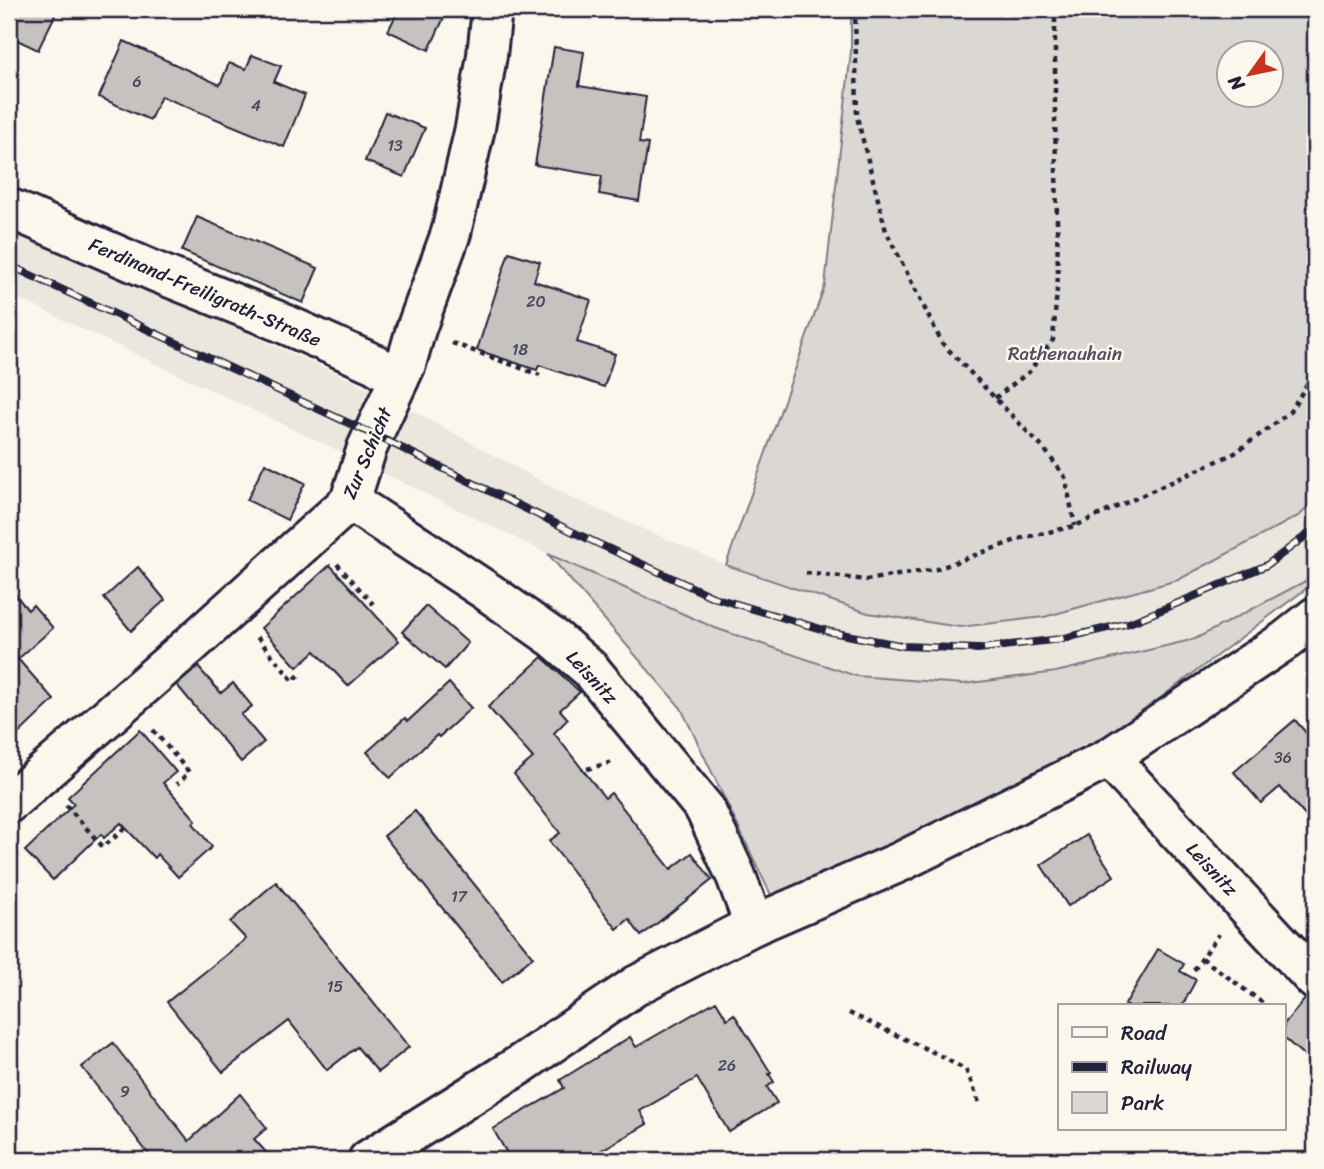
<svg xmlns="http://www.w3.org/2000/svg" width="1324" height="1169" font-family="Sriracha,sans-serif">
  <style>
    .built { fill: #ebe7df }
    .green { fill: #dbd8d3; stroke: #7e7d87; stroke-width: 2; fill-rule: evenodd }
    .building { fill: #c6c2c0; stroke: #22223b; stroke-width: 2 }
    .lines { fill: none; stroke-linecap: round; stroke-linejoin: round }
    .minor-casing { stroke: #22223b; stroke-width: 44 }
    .path { stroke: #22223b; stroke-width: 4.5; stroke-dasharray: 5 5; stroke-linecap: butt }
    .minor { stroke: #fbf7ec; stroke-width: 38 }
    .rail-casing { stroke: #22223b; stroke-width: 8 }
    .rail { stroke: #fbf7ec; stroke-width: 5; stroke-dasharray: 16; stroke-linecap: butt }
    .labels { text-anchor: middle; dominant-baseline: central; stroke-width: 5; stroke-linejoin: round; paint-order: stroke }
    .number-label { font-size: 16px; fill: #4b4a5c }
    .street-label { font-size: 19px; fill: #22223b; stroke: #fbf7ec }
    .park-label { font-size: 19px; fill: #505061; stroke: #fbf7ec }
  </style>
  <rect width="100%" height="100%" fill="#fbf7ec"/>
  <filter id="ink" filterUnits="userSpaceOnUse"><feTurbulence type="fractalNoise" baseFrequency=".0143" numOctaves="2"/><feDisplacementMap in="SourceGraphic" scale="14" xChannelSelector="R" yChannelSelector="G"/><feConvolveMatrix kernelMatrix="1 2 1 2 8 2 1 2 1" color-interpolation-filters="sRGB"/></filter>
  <g filter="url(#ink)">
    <polygon class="built" points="9,227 367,387 417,413 572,498 726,565 868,613 960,627 1044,617 1178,580 1300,515 1315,500 1315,576 1195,639 1056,672 963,684 856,676 715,628 548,554 337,450 9,294"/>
    <g class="green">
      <path d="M851,9h464v491l-15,15 -122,65 -134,37 -84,10 -92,-14 -142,-48 99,-280 26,-234zM1230,52h42v42h-42z"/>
      <polygon points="548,554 715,628 856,676 963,684 1056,672 1195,639 1315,576 1315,582 1099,744 875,857 772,897 681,708"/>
    </g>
    <g class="building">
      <polygon points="9,9 58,9 38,50 9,36"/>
      <polygon points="399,9 448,9 429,50 388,31"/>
      <polygon points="124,41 220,85 229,63 246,69 252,55 281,66 274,82 305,95 284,147 161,96 150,120 99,97"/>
      <polygon points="554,47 584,52 579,86 646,97 639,143 648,144 639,201 599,194 602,176 535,165"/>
      <polygon points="385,112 425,128 404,177 365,161"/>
      <polygon points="197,217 318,268 303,303 182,251"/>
      <polygon points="509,252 540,262 534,281 591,300 577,342 615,354 604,387 539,365 537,370 477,350"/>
      <polygon points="265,463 305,483 287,520 247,500"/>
      <polygon points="330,565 399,641 348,686 315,651 297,667 261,628"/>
      <polygon points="138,567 165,600 131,631 104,598"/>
      <polygon points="9,587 28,610 33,605 53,628 18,659 54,700 9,743"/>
      <polygon points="426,606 468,643 445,669 402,632"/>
      <polygon points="542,657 580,692 560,710 568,719 554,733 605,798 611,793 671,869 692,853 712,880 641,936 629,919 617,929 549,841 560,833 514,774 533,758 488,707"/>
      <polygon points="198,667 221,693 233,683 252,706 241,715 264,742 241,762 177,685"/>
      <polygon points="449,683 471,708 439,737 437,735 390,778 367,752 405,718 408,721"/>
      <polygon points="1295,720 1315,743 1315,827 1280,787 1261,803 1234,772"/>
      <polygon points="140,730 176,772 163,783 196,820 193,823 212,847 178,877 157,854 154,858 121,823 104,838 101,834 53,880 25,851 74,804 68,797"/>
      <polygon points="415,811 533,957 502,982 384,836"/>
      <polygon points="1087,835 1114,876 1068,906 1041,865"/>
      <polygon points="276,882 409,1047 378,1072 357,1047 327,1070 289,1021 223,1072 167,1002 246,939 230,922"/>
      <polygon points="1158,949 1184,964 1180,971 1196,980 1182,1006 1124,1006"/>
      <polygon points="1305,999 1315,1001 1315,1065 1284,1038 1284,1024"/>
      <polygon points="716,1001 727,1019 734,1014 771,1073 769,1074 774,1082 767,1087 777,1103 729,1132 697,1078 640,1111 647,1124 584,1160 511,1160 493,1129 564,1088 560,1080 630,1037 636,1047"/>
      <polygon points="113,1043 189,1141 240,1094 267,1128 254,1139 273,1160 153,1160 82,1067"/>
    </g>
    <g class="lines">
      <defs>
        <g id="minor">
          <polyline points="9,208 156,272 278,321 375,364 399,379"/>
          <polyline points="350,501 488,592 555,639 591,670 705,809 736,876 754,925"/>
          <polyline points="1109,758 1315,980"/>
          <polyline points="9,803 190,645 350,501 367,448 406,364 416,329 451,233 475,128 487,55 492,9"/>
          <polyline points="368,1160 521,1064 637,985 754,925 900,862 1109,758 1286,640 1315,617"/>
        </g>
      </defs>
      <use href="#minor" class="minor-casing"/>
      <g class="path">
        <polyline points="855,9 857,117 886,231 942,343 1045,450 1065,477 1075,526"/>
        <polyline points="452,343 540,375"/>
        <polyline points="995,398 1029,372 1053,340 1058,276 1055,114 1055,9"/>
        <polyline points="337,564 373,604"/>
        <polyline points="806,573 866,580 937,569 1022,538 1075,526 1235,453 1289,413 1315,372"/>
        <polyline points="257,637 293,681 302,672"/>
        <polyline points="153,730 189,772 177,784"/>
        <polyline points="587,769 616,761"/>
        <polyline points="66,805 103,847 129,825"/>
        <polyline points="1202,958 1267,1006"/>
        <polyline points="1194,970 1219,934"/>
        <polyline points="849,1013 935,1053 966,1070 973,1086 979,1103"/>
      </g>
      <use href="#minor" class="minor"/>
      <defs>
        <polyline id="rail" points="9,265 385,440 571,531 713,597 831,632 904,646 978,649 1060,639 1129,623 1183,601 1267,565 1315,529"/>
      </defs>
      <use href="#rail" class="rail-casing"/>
      <use href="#rail" class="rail"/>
    </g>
  </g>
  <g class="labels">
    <g class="number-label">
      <text x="137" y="81">6</text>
      <text x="256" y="105">4</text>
      <text x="395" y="145">13</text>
      <text x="536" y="301">20</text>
      <text x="520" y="349">18</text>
      <text x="1283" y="757">36</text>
      <text x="459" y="896">17</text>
      <text x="335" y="986">15</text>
      <text x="727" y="1065">26</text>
      <text x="125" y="1091">9</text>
    </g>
    <g class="street-label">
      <text transform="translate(205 292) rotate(23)">Ferdinand-Freiligrath-Straße</text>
      <text transform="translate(367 453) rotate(-67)">Zur Schicht</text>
      <text transform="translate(592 677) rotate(47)">Leisnitz</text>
      <text transform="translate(1212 869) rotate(47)">Leisnitz</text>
    </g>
    <g class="park-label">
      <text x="1065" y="353">Rathenauhain</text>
    </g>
  </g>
  <rect width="1324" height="1169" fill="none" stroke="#fbf7ec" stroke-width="35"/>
  <rect x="18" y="18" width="1289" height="1134" fill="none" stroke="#22223b" stroke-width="2.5" filter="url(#ink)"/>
  <rect x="1058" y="1004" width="228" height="126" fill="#fbf7ec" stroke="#a4a2a5" stroke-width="2"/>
  <rect x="1072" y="1027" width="35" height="10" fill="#fbf7ec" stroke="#a4a2a5" stroke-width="2"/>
  <text x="1121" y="1040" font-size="21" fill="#22223b">Road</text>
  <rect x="1072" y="1062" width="35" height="10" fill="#22223b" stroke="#a4a2a5" stroke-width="2"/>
  <text x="1121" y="1074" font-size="21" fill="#22223b">Railway</text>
  <rect x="1072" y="1092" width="35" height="21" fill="#dbd8d3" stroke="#a4a2a5" stroke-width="2"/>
  <text x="1121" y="1110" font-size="21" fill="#22223b">Park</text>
  <g transform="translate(1250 74) rotate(237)"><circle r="33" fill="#fbf7ec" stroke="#a4a2a5" stroke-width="2"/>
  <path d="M0-5L12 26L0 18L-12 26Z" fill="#c8321e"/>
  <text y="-10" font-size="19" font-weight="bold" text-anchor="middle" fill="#22223b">N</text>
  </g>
</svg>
